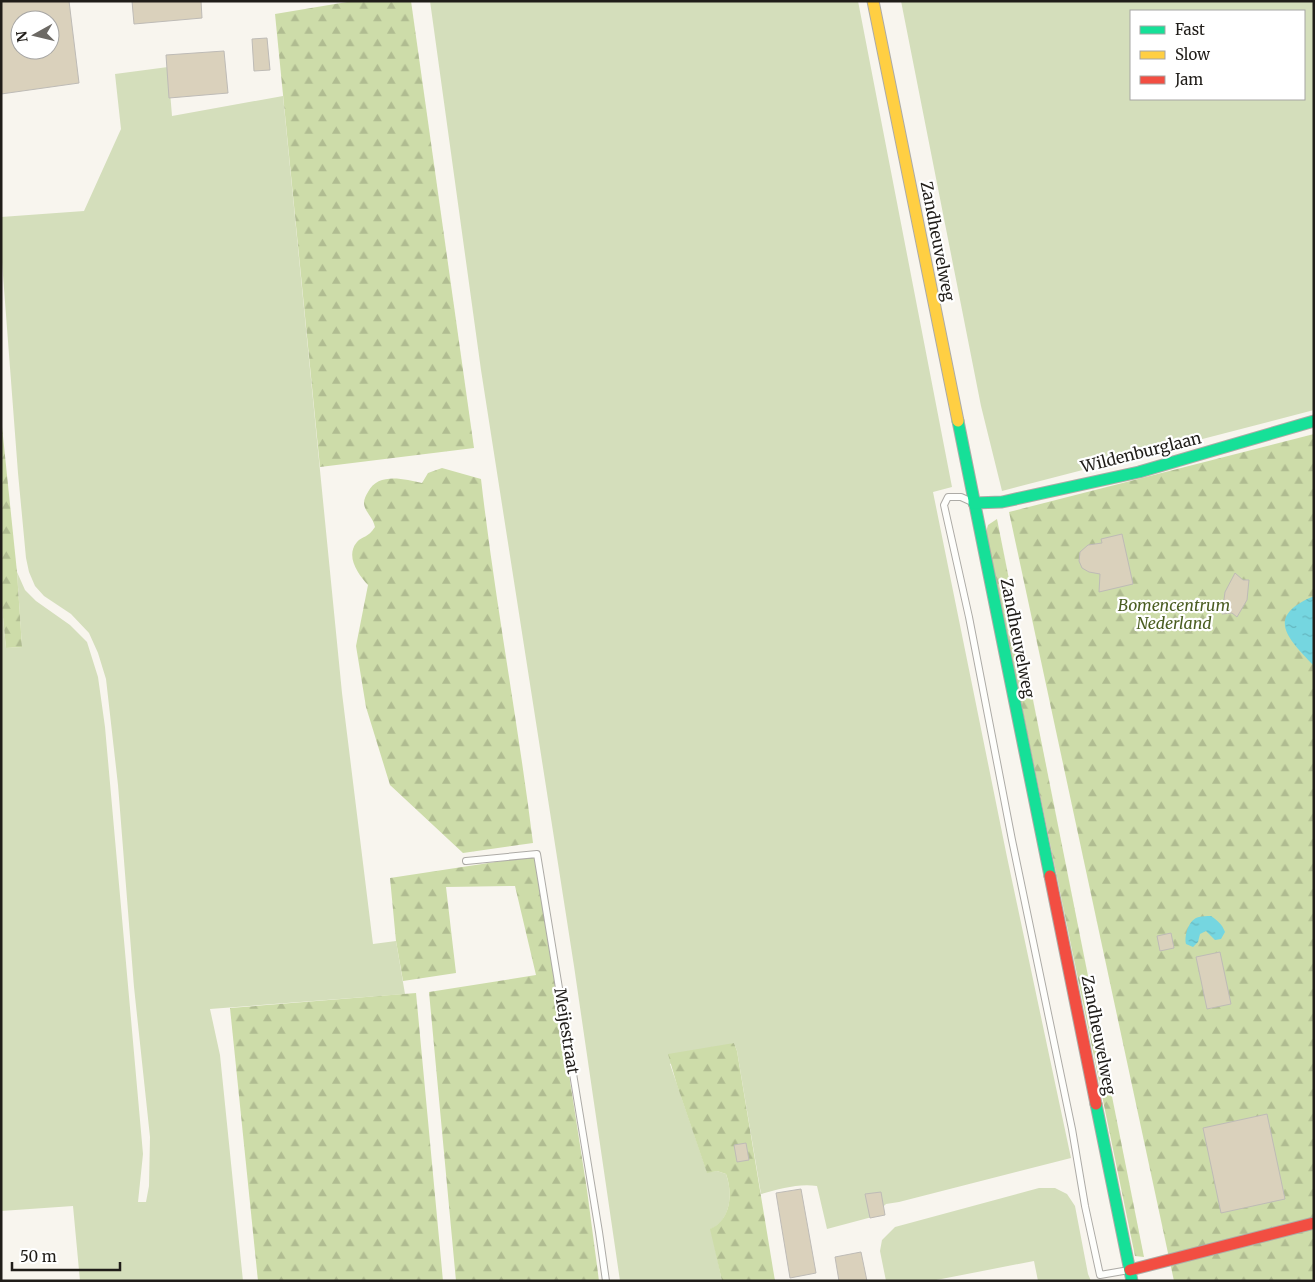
<svg xmlns="http://www.w3.org/2000/svg" width="1315" height="1282" font-family="Merriweather,serif">
  <style>
    .green { fill: #d4debb; fill-rule: evenodd }
    .forest { fill: url(#forest-firs) }
    .water { fill: url(#water-ripples) }
    .building { fill: #dad1bc; stroke: #bebbb6; fill-rule: evenodd }
    .lines { fill: none; stroke-linecap: round; stroke-linejoin: round }
    .lane-casing { stroke: #adaba6; stroke-width: 8 }
    .fast-casing { stroke: #adaba6; stroke-width: 13 }
    .slow-casing { stroke: #adaba6; stroke-width: 13 }
    .jam-casing { stroke: #adaba6; stroke-width: 13 }
    .lane { stroke: #fefefc; stroke-width: 6 }
    .fast { stroke: #16e098; stroke-width: 11 }
    .slow { stroke: #ffcf43; stroke-width: 11 }
    .jam { stroke: #f24e42; stroke-width: 11 }
    .labels { text-anchor: middle; dominant-baseline: central; stroke-width: 4.5; stroke-linejoin: round; paint-order: stroke }
    .street-label { font-size: 16px; fill: #201d19; stroke: #fff }
    .park-label { font-size: 16px; font-style: italic; fill: #4b5e22; stroke: #fff }
  </style>
  <defs>
    <pattern id="forest-firs" width="22" height="20" patternUnits="userSpaceOnUse" patternTransform="scale(1.25)"><rect width="22" height="20" fill="#cddca9"/><path d="M5 1l3.5 6h-7zM16 11l3.5 6h-7z" fill="#b0bc91"/></pattern>
    <pattern id="water-ripples" width="26" height="14" patternUnits="userSpaceOnUse" patternTransform="scale(1.25)"><rect width="26" height="14" fill="#75d6e0"/><path d="M2 4q2-2 4 0t4 0M15 11q2-2 4 0t4 0" fill="none" stroke="#65b7c0"/></pattern>
  </defs>
  <rect width="100%" height="100%" fill="#f8f5ee"/>
  <g class="green">
    <path d="M430,1h428l94,486 -19,5 74,365 64,301 -172,44 -13,2 -14,13 -45,12 -10,-43c-18,-3 -38,3 -56,8l-24,-143 -3,-8 -64,21 37,108 10,-1 9,3c7,19 5,46 -15,55l11,52h-102l-46,-315 -93,-596z"/>
    <path d="M901,1h413v409l-312,81 -21,-85zM1304,11v88h-173v-88z"/>
    <polygon points="168,67 172,116 283,96 342,693 373,944 396,941 405,994 210,1009 220,1055 243,1281 80,1281 73,1206 1,1211 1,597 6,648 22,647 17,572 25,590 36,601 70,625 87,642 98,677 105,727 143,1154 138,1202 146,1202 149,1186 150,1137 134,987 118,785 106,679 98,653 89,633 71,614 44,596 35,586 29,572 26,558 18,473 1,249 1,217 84,211 121,129 115,74"/>
    <polygon points="1039,1188 1055,1188 1067,1194 1075,1206 1088,1274 1091,1281 1038,1281 1034,1261 931,1281 886,1281 880,1251 882,1240 895,1227"/>
  </g>
  <g class="forest">
    <polygon points="353,1 411,1 474,448 320,467 275,14"/>
    <polygon points="1,417 17,572 22,647 6,648 1,597"/>
    <polygon points="1314,434 1314,1281 1174,1281 1009,512"/>
    <path d="M442,468l39,11c14,122 37,243 52,364l-70,10 -73,-68 -24,-78 -10,-61 12,-61c-10,-11 -23,-29 -11,-43 5,-6 11,-4 18,-15 -2,-10 -11,-16 -11,-24 0,-4 2,-8 4,-11 10,-20 36,-13 54,-9l6,-10z"/>
    <polygon points="997,519 1144,1257 1135,1256 986,532 988,525"/>
    <polygon points="535,856 587,1190 599,1281 456,1281 429,992 536,975 515,886 446,887 456,973 403,981 396,941 390,878"/>
    <polygon points="416,993 443,1281 258,1281 230,1008"/>
    <path d="M734,1043l3,8 38,230h-53l-12,-52c21,-9 23,-36 16,-55l-9,-3 -10,2 -30,-88 -9,-31z"/>
  </g>
  <g class="water">
    <path d="M1314,596v70c-26,-28 -50,-49 0,-70z"/>
    <path d="M1211,916c7,5 11,8 14,16l-4,7 -6,1 -9,-9 -6,3 -2,8 -5,5 -7,-3c-2,-9 3,-25 13,-27 3,-1 8,-1 12,-1z"/>
  </g>
  <g class="building">
    <path d="M1,1h68l10,82 -78,11zM20,20h30v30h-30z"/>
    <polygon points="132,1 201,1 202,18 134,24"/>
    <polygon points="267,38 270,70 254,71 252,39"/>
    <polygon points="224,51 228,93 169,98 166,55"/>
    <polygon points="1122,534 1133,584 1099,592 1100,574 1089,572 1082,568 1079,561 1080,552 1088,545 1102,543 1101,539"/>
    <polygon points="1235,573 1243,580 1249,580 1247,600 1237,617 1232,613 1222,614 1225,592"/>
    <polygon points="1171,933 1174,948 1160,951 1157,936"/>
    <polygon points="1220,952 1231,1004 1207,1009 1196,957"/>
    <polygon points="1267,1114 1285,1199 1221,1213 1203,1128"/>
    <polygon points="746,1143 749,1160 737,1162 734,1145"/>
    <polygon points="801,1189 816,1273 790,1278 776,1193"/>
    <polygon points="881,1192 885,1215 870,1218 865,1194"/>
    <polygon points="861,1252 867,1281 839,1281 835,1257"/>
  </g>
  <g class="lines">
    <defs>
      <g id="lane">
        <polyline points="972,502 961,497 948,497 944,505 969,617 1012,840 1072,1129 1085,1206 1100,1275 1129,1270"/>
        <polyline points="466,861 537,854 599,1232 606,1281"/>
      </g>
      <g id="fast">
        <polyline points="958,421 1050,876"/>
        <polyline points="974,503 1002,502 1139,472 1314,421"/>
        <polyline points="1096,1104 1132,1281"/>
      </g>
      <polyline id="slow" points="873,1 958,421"/>
      <g id="jam">
        <polyline points="1050,876 1096,1104"/>
        <polyline points="1130,1270 1314,1223"/>
      </g>
    </defs>
    <use href="#lane" class="lane-casing"/>
    <use href="#fast" class="fast-casing"/>
    <use href="#slow" class="slow-casing"/>
    <use href="#jam" class="jam-casing"/>
    <use href="#lane" class="lane"/>
    <use href="#fast" class="fast"/>
    <use href="#slow" class="slow"/>
    <use href="#jam" class="jam"/>
  </g>
  <g class="labels">
    <g class="street-label">
      <text transform="translate(938 241) rotate(79)">Zandheuvelweg</text>
      <text transform="translate(1141 452) rotate(-14)">Wildenburglaan</text>
      <text transform="translate(1018 638) rotate(79)">Zandheuvelweg</text>
      <text transform="translate(567 1031) rotate(81)">Meijestraat</text>
      <text transform="translate(1099 1035) rotate(79)">Zandheuvelweg</text>
    </g>
    <g class="park-label">
      <text x="1174" y="605">Bomencentrum<tspan x="1174" dy="18">Nederland</tspan></text>
    </g>
  </g>
  <rect width="1315" height="1282" fill="none" stroke="#201d19" stroke-width="5"/>
  <rect x="1130" y="10" width="175" height="90" fill="#ffffff" stroke="#a6a5a3"/>
  <rect x="1140" y="26" width="25" height="8" fill="#16e098" stroke="#a6a5a3"/>
  <text x="1175" y="35" font-size="15" fill="#201d19">Fast</text>
  <rect x="1140" y="51" width="25" height="8" fill="#ffcf43" stroke="#a6a5a3"/>
  <text x="1175" y="60" font-size="15" fill="#201d19">Slow</text>
  <rect x="1140" y="76" width="25" height="8" fill="#f24e42" stroke="#a6a5a3"/>
  <text x="1175" y="85" font-size="15" fill="#201d19">Jam</text>
  <g transform="translate(35 35) rotate(262)"><circle r="24" fill="#ffffff" stroke="#a6a5a3"/>
  <path d="M0-4L9 19L0 12L-9 19Z" fill="#6c6964"/>
  <text y="-8" font-size="14" font-weight="bold" text-anchor="middle" fill="#201d19">N</text>
  </g>
  <path d="M12 1262v8h108v-8" fill="none" stroke="#201d19" stroke-width="2.5"/>
  <text x="20" y="1262" font-size="15" fill="#201d19" stroke="#ffffff" stroke-width="4" paint-order="stroke">50 m</text>
</svg>
